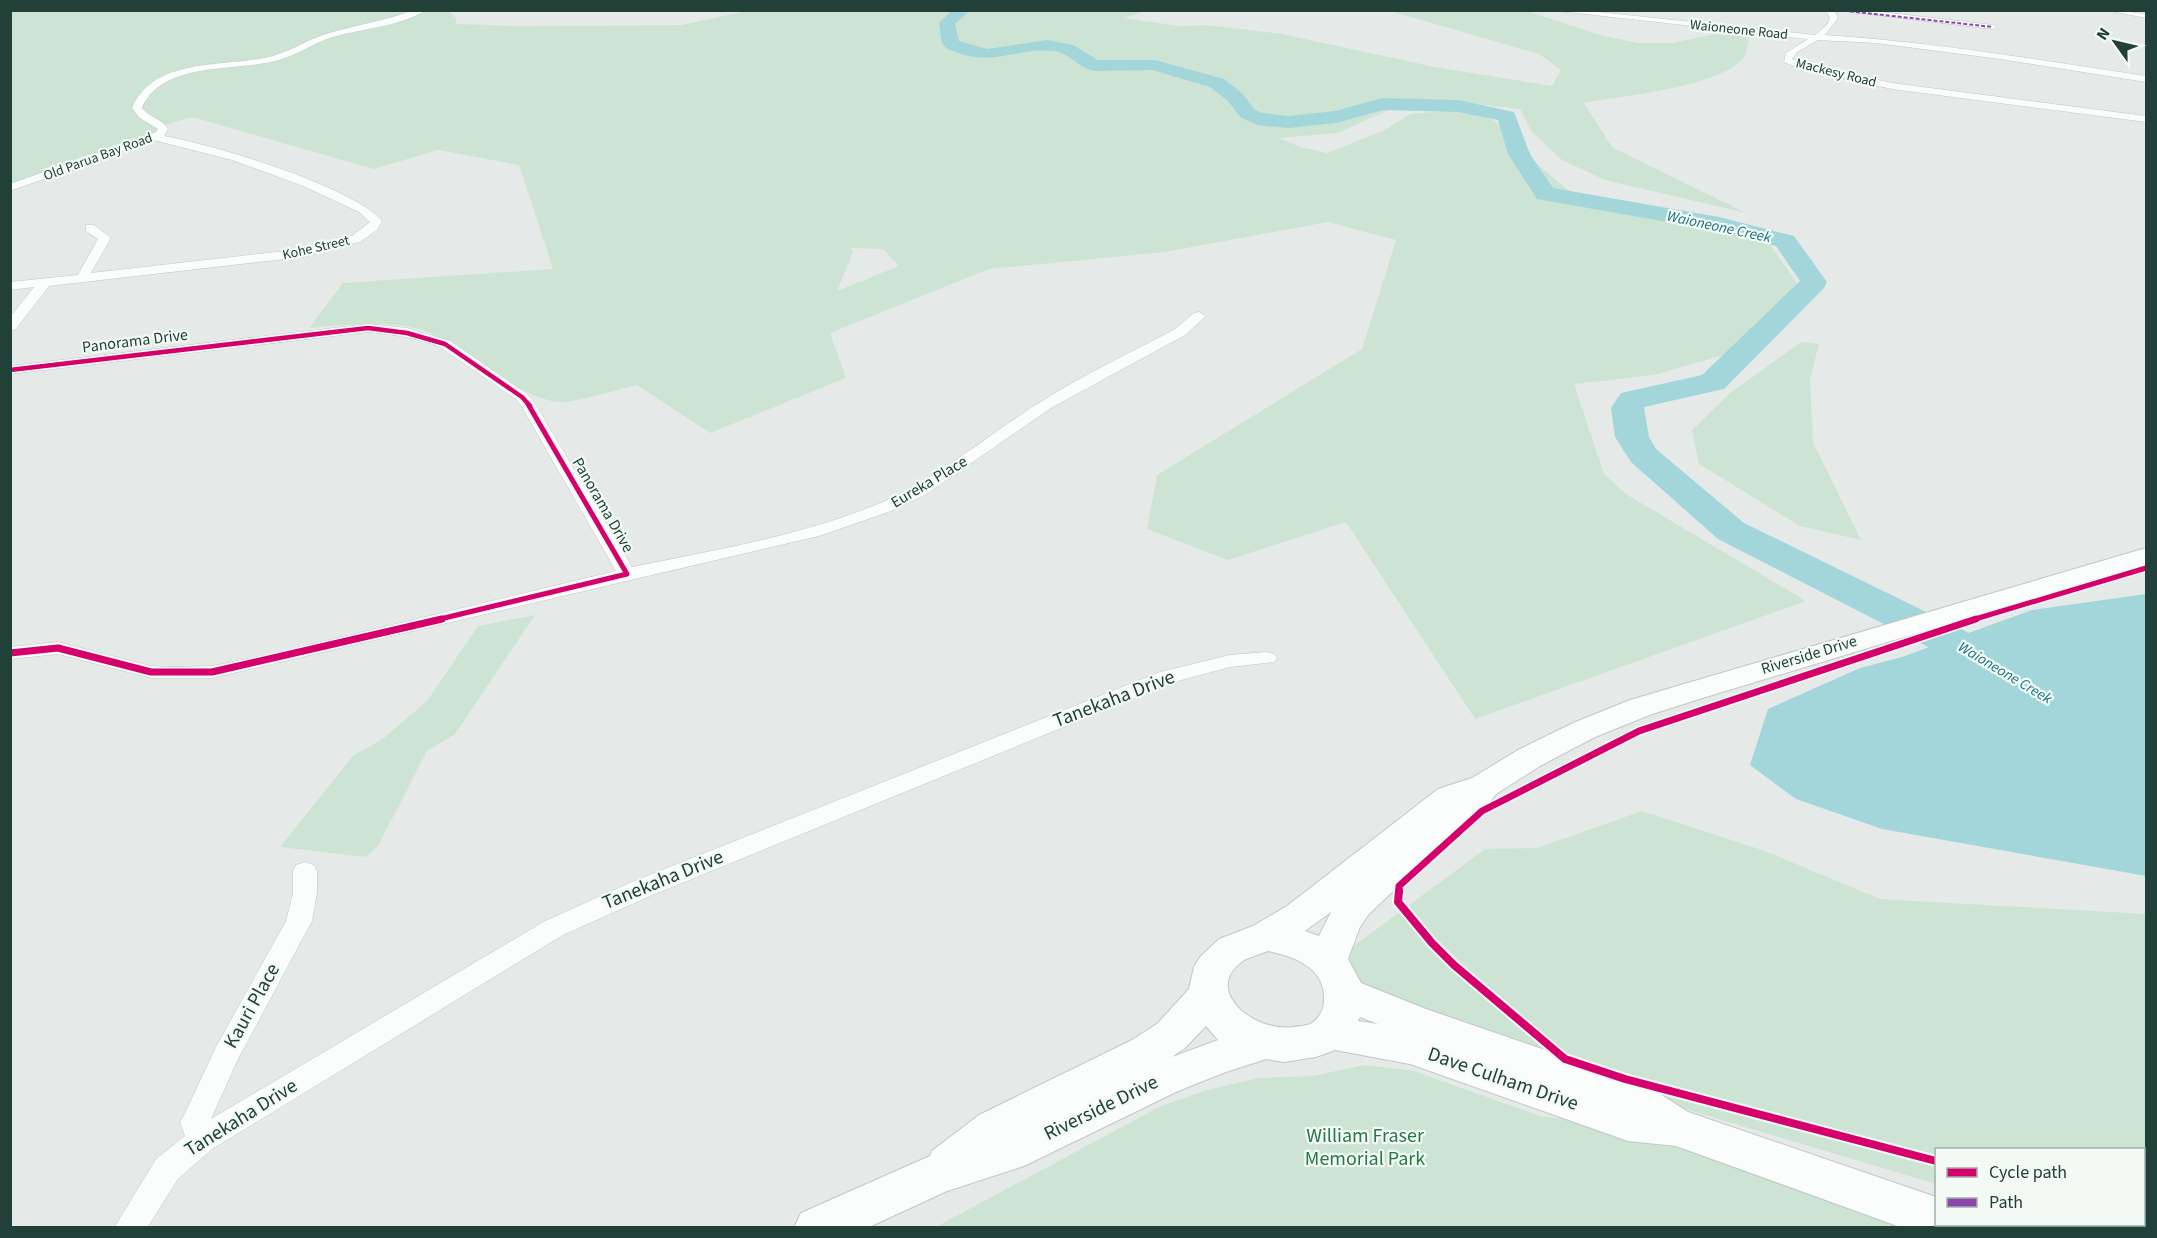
<svg xmlns="http://www.w3.org/2000/svg" width="2157" height="1238" font-family="'Source Sans 3',sans-serif">
  <style>
    .green { fill: #cde4d4; fill-rule: evenodd }
    .water { fill: #a3d6db }
    .lines { fill: none; stroke-linecap: round; stroke-linejoin: round }
    .river { fill: #a3d6db; fill-rule: evenodd }
    .street-casing { stroke: #c2c7c5; stroke-width: 1 }
    .secondary-casing { stroke: #c0c8c5; stroke-width: 2 }
    .street { fill: #fbfcfc; fill-rule: evenodd }
    .secondary { fill: #fbfcfc; fill-rule: evenodd }
    .quiet { stroke: #8e44ad; stroke-width: 2; stroke-dasharray: 4 2; stroke-linecap: butt }
    .cycleway-far3-casing { stroke: #f3faf6; stroke-width: 7 }
    .cycleway-far2-casing { stroke: #f3faf6; stroke-width: 8 }
    .cycleway-far1-casing { stroke: #f3faf6; stroke-width: 10 }
    .cycleway-casing { stroke: #f3faf6; stroke-width: 12 }
    .cycleway-far3 { stroke: #d6006c; stroke-width: 4.5 }
    .cycleway-far2 { stroke: #d6006c; stroke-width: 5 }
    .cycleway-far1 { stroke: #d6006c; stroke-width: 7 }
    .cycleway { stroke: #d6006c; stroke-width: 8 }
    .labels { text-anchor: middle; dominant-baseline: central; stroke-width: 4.5; stroke-linejoin: round; paint-order: stroke }
    .far-street-label { font-size: 14px; fill: #214037; stroke: #f3faf6 }
    .far-water-label { font-size: 15px; font-style: italic; fill: #177280; stroke: #f3faf6 }
    .street-label { font-size: 16px; fill: #214037; stroke: #f3faf6 }
    .near-street-label { font-size: 20px; fill: #214037; stroke: #f3faf6 }
    .near-park-label { font-size: 20px; fill: #287a45; stroke: #f3faf6 }
  </style>
  <rect width="100%" height="100%" fill="#e5eae8"/>
  <g class="green">
    <path d="M448,10l8,8v6l63,2 163,-1 69,-15 395,1 -22,7 55,8 28,-1 75,9 153,33 117,19 9,-16 -22,-16 -149,-43h137l73,24 38,8h35l46,-10 31,-1c-2,7 -2,17 -5,23 -18,32 -126,41 -161,48l28,44 134,66 -141,-33 -43,-20 -31,-29 -11,-22 -64,-7 -47,-1 -72,32 -57,5 20,9 27,6 58,-23 25,-16 44,-4 34,8 28,14 12,24 42,36 109,22 90,29 29,42 -46,62 -98,28 -80,9 30,90 22,20 180,107 -331,118 -129,-197 -118,38 -81,-31 10,-54 205,-126 34,-109 -68,-18 -163,30 -176,17 -159,64 16,45 -136,55 -73,-48c-18,4 -60,17 -76,17 -41,-1 -93,-54 -133,-70 -32,-13 -84,-7 -119,-4l34,-45 210,-14 -34,-104 -81,-15 -64,19 -182,-52 -31,9 -5,10 -145,51 -1,-176zM850,248l33,1 16,17 -62,25 16,-39z"/>
    <polygon points="1801,342 1819,344 1810,379 1813,442 1861,540 1800,526 1699,464 1692,430 1729,394"/>
    <polygon points="535,615 455,734 427,751 378,846 365,857 280,847 353,756 384,738 427,701 478,626"/>
    <polygon points="1642,811 1765,851 1880,899 2146,914 2146,1227 2084,1228 2073,1225 2144,1224 2144,1150 1936,1150 1936,1184 1675,1106 1362,991 1343,954 1485,849 1537,848"/>
    <polygon points="1365,1065 1414,1071 1540,1116 1603,1124 1931,1227 934,1228 1159,1107 1207,1090 1258,1078 1312,1076"/>
  </g>
  <polygon class="water" points="2146,594 2146,876 1882,829 1796,799 1750,765 1768,709 1860,668 1902,657 2032,610"/>
  <g class="lines">
    <path class="river" d="M952,10h18l-15,14 4,17 28,8 61,-9 25,5 25,15h57l69,19 18,14 12,16 8,4 27,3 46,-5 47,-13 76,2 56,12 16,42 23,34 166,29 75,19 33,46 -3,6 -100,101 -80,18 5,30 7,12 88,74 221,108 48,26 6,9 -6,9 -15,4 -15,-4 -265,-136 -87,-77 -16,-25 -4,-29 10,-15 81,-18 98,-94 -24,-35 -58,-15 -181,-32 -29,-45 -10,-34 -40,-8 -75,-2 -47,13 -47,5 -32,-3 -17,-8 -12,-16 -18,-14 -58,-17 -58,1c-15,-3 -24,-18 -41,-20 -37,-4 -58,16 -97,1 -4,-1 -10,-3 -12,-6 -4,-5 -4,-17 -5,-23z"/>
    <defs>
      <g id="street">
        <path d="M414,10h12c-29,18 -65,18 -96,28 -18,6 -33,17 -51,22 -41,12 -117,0 -137,48 7,9 20,11 26,21l-4,7c47,8 188,50 218,85l-5,9 -17,12 -57,15 -254,29 -34,44 -5,1v-14l24,-30 -24,3v-8l68,-7 20,-36 -12,-8v-6h8l17,13 -20,35 212,-24 49,-13 18,-14 -11,-10 -56,-26 -71,-26 -79,-20 -143,51v-7l146,-52 2,-3 -18,-11 -8,-10c24,-54 98,-39 144,-53 17,-5 33,-16 50,-21 30,-9 59,-13 88,-24z"/>
        <path d="M1549,10h30l236,25 12,-10 3,-7 -4,-8h8l4,8 -13,17c108,7 214,25 321,41v6l-146,-23 -124,-16 -58,-3 -21,12 -5,7 15,6 85,18 254,33v6l-254,-33 -91,-20 -17,-7 2,-9 22,-14z"/>
        <polygon points="1835,10 1864,10 1993,25 1997,27 1993,29"/>
        <polygon points="2112,10 2146,14 2146,18 2115,12"/>
        <path d="M1199,312l7,4 -21,19 -134,73 -126,87 -34,16 -72,25 -607,142h-61l-93,-24 -48,5v-12l48,-5 93,24 21,1 40,-1 55,-11 349,-84 -94,-164 -5,-7 -77,-53c-23,-9 -47,-13 -72,-15l-358,42v-8l358,-42 39,4 43,13 77,53 7,8 98,165c83,-17 168,-31 246,-63 59,-25 108,-68 161,-101 44,-28 91,-50 136,-74l19,-16z"/>
        <polygon points="1267,652 1274,654 1277,658 1274,662 1230,667 1174,682 650,896 563,935 212,1149 178,1179 147,1228 114,1228 156,1159 185,1136 180,1122 185,1113 216,1047 286,921 293,893 293,871 296,865 305,862 314,865 317,871 317,893 312,921 238,1059 211,1119 545,921 632,882 1160,672 1230,655"/>
      </g>
      <path id="secondary" d="M2146,548v16l-437,132 -57,18 -57,23 -55,29 -44,28 -17,23 -67,56 -44,42 -8,12 -12,32 13,24 65,26 220,76 42,27 248,85v27h48l2,4h-83l-227,-82 -48,-5 -218,-77 -75,-14 -19,7 -32,5 -18,-3 -43,14 -47,19 -152,74 -77,25 -80,37h-73l7,-15 129,-57 2,-5 47,-36 153,-75 25,-16 32,-35 5,-22 6,-10 19,-18 34,-13 34,-20 151,-117 34,-11 46,-28 55,-27 57,-23zM1331,912l-12,24 -14,-5zM1268,951c26,5 58,17 56,49 0,9 -4,17 -12,23 -5,3 -12,3 -18,4 -41,6 -95,-39 -48,-68 7,-3 15,-5 22,-8zM1360,1017l18,7 -20,-3zM1206,1026l12,14 -46,17 13,-9z"/>
    </defs>
    <use href="#street" class="street-casing"/>
    <use href="#secondary" class="secondary-casing"/>
    <use href="#street" class="street"/>
    <use href="#secondary" class="secondary"/>
    <polyline class="quiet" points="1838,10 1993,27"/>
    <defs>
      <polyline id="cycleway-far3" points="10,370 368,328 407,333 445,344 522,397 530,406"/>
      <g id="cycleway-far2">
        <polyline points="436,620 627,574 528,404"/>
        <polyline points="1972,620 2146,568"/>
      </g>
      <g id="cycleway-far1">
        <polyline points="10,653 58,648 151,672 212,672 442,619"/>
        <polyline points="1399,892 1399,886 1482,811 1639,731 1976,619"/>
      </g>
      <polyline id="cycleway" points="1399,891 1398,902 1432,943 1454,965 1565,1059 1625,1079 1936,1161"/>
    </defs>
    <use href="#cycleway-far3" class="cycleway-far3-casing"/>
    <use href="#cycleway-far2" class="cycleway-far2-casing"/>
    <use href="#cycleway-far1" class="cycleway-far1-casing"/>
    <use href="#cycleway" class="cycleway-casing"/>
    <use href="#cycleway-far3" class="cycleway-far3"/>
    <use href="#cycleway-far2" class="cycleway-far2"/>
    <use href="#cycleway-far1" class="cycleway-far1"/>
    <use href="#cycleway" class="cycleway"/>
  </g>
  <g class="labels">
    <g class="far-street-label">
      <text transform="translate(1739 30) rotate(6)">Waioneone Road</text>
      <text transform="translate(1836 73) rotate(14)">Mackesy Road</text>
      <text transform="translate(98 157) rotate(-20)">Old Parua Bay Road</text>
      <text transform="translate(316 248) rotate(-13)">Kohe Street</text>
    </g>
    <g class="far-water-label">
      <text transform="translate(1719 227) rotate(12)">Waioneone Creek</text>
      <text transform="translate(2005 673) rotate(31)">Waioneone Creek</text>
    </g>
    <g class="street-label">
      <text transform="translate(135 341) rotate(-7)">Panorama Drive</text>
      <text transform="translate(929 482) rotate(-31)">Eureka Place</text>
      <text transform="translate(603 505) rotate(60)">Panorama Drive</text>
      <text transform="translate(1809 655) rotate(-17)">Riverside Drive</text>
    </g>
    <g class="near-street-label">
      <text transform="translate(1114 699) rotate(-21)">Tanekaha Drive</text>
      <text transform="translate(663 880) rotate(-22)">Tanekaha Drive</text>
      <text transform="translate(252 1006) rotate(-61)">Kauri Place</text>
      <text transform="translate(1503 1079) rotate(19)">Dave Culham Drive</text>
      <text transform="translate(1101 1108) rotate(-26)">Riverside Drive</text>
      <text transform="translate(241 1118) rotate(-32)">Tanekaha Drive</text>
    </g>
    <g class="near-park-label">
      <text x="1365" y="1136">William Fraser<tspan x="1365" dy="23">Memorial Park</tspan></text>
    </g>
  </g>
  <rect width="2157" height="1238" fill="none" stroke="#214037" stroke-width="24"/>
  <rect x="1935" y="1148" width="210" height="78" fill="#f3faf6" stroke="#9fb0aa" stroke-width="1.5"/>
  <rect x="1947" y="1168" width="30" height="9" fill="#d6006c" stroke="#9fb0aa" stroke-width="1.5"/>
  <text x="1989" y="1178" font-size="18" fill="#214037">Cycle path</text>
  <rect x="1947" y="1198" width="30" height="9" fill="#8e44ad" stroke="#9fb0aa" stroke-width="1.5"/>
  <text x="1989" y="1208" font-size="18" fill="#214037">Path</text>
  <g transform="translate(2115 42) rotate(304)" stroke="#f3faf6" stroke-width="4.5" paint-order="stroke">
  <path d="M0-4.5L10 22L0 15L-10 22Z" fill="#214037"/>
  <text y="-9" font-size="16" font-weight="bold" text-anchor="middle" fill="#214037">N</text>
  </g>
</svg>
